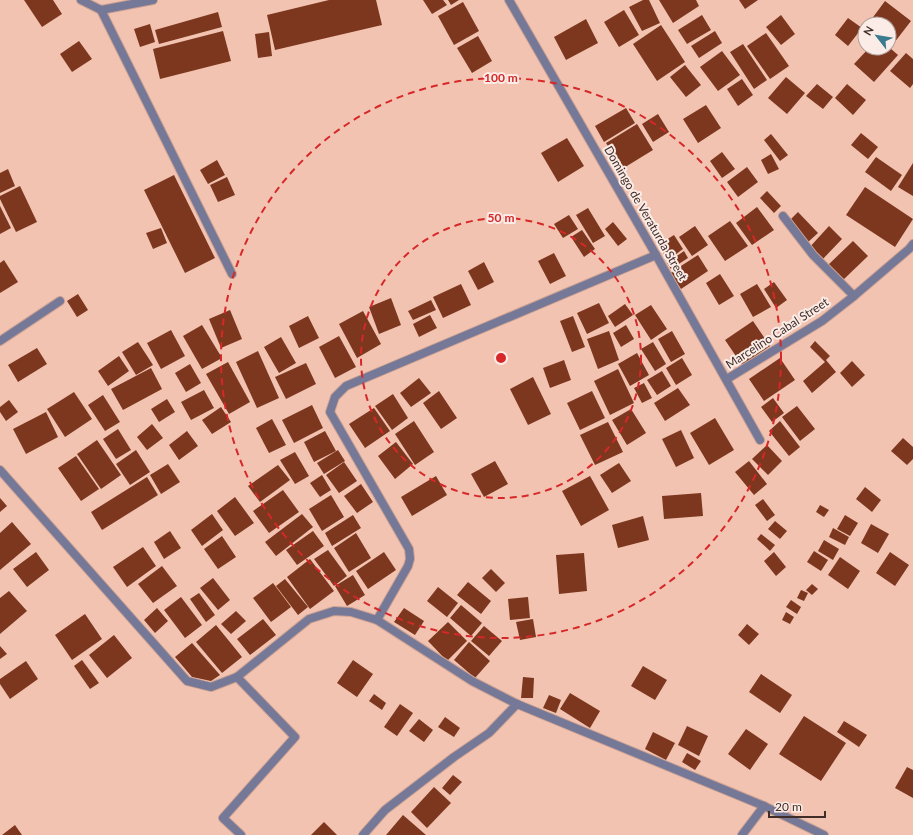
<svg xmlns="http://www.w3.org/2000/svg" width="913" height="835" font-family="Lato,sans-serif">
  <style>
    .building { fill: #7c371e }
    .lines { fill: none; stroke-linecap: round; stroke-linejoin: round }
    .service-casing { stroke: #cca293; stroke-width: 10 }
    .minor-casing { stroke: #cca293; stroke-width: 10 }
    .service { stroke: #757897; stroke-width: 8 }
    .minor { stroke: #757897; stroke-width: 8 }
    .ring { fill: none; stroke: #d62828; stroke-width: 2; stroke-dasharray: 7 5 }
    .labels { text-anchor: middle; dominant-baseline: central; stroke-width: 4; stroke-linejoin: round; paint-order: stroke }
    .street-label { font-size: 12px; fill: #402d27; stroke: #fbece7 }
    .centre { fill: #d62828; stroke: #fbece7; stroke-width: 2 }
    .ring-label { font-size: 12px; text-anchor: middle; font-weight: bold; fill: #d62828; stroke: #fbece7; stroke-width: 4; stroke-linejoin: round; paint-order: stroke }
  </style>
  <rect width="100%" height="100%" fill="#f3c3b2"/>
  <g class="building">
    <polygon points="24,0 53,0 62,14 42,27"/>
    <polygon points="329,0 376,0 382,25 275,50 267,15"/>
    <polygon points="423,0 443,0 447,5 432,14"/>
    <polygon points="448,0 459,0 451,5"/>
    <polygon points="643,0 649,0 660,23 642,31 629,7"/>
    <polygon points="659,0 696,0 699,6 673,23"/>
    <polygon points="739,0 758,0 745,9"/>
    <polygon points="885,1 911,21 894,43 889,40 889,24 868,24"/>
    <polygon points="463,2 479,31 454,45 438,16"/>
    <polygon points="624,10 639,35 619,47 604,22"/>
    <polygon points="218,12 222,27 159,44 155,30"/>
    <polygon points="702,15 711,30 687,44 678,30"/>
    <polygon points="781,15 795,34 781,45 766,27"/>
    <polygon points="848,18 862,28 848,46 835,35"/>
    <polygon points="586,19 598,43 566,60 554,37"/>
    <polygon points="150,24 155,42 140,47 134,29"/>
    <polygon points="661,25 685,62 657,81 633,44"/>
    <polygon points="223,31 231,61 160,79 153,49"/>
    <polygon points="715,31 722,43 699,58 691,46"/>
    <polygon points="269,32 272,56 258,58 255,34"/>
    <polygon points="766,33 789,66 770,79 747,46"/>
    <polygon points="478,36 492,61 472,73 457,48"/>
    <polygon points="79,41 92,59 72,72 60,54"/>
    <polygon points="743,44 767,80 754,89 730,52"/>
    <polygon points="869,48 890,48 898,55 874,82 854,64"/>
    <polygon points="722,51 740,75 718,91 700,67"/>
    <polygon points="906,53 913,59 913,84 910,88 890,71"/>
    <polygon points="685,65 701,85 686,97 670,77"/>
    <polygon points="786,77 805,93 787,114 768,98"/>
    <polygon points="742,79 753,95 738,106 727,89"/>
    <polygon points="817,84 833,97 823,109 806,96"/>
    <polygon points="847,84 866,100 853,115 835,98"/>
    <polygon points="706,105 721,128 698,143 683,119"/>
    <polygon points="626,108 635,123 604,142 595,126"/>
    <polygon points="658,114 669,132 653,142 642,124"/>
    <polygon points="637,124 653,150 622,169 606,143"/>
    <polygon points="861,133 878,147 868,159 851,145"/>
    <polygon points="771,134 788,155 780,161 764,140"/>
    <polygon points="567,138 584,166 558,182 541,153"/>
    <polygon points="722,152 735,169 722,178 710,161"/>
    <polygon points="771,154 779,169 768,174 761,160"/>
    <polygon points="876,157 902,175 891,191 865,172"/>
    <polygon points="217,160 225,175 208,184 200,170"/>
    <polygon points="913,163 913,196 898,187"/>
    <polygon points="747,167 758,182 738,197 727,182"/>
    <polygon points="8,169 15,186 0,193 0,173"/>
    <polygon points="174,175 215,258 185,273 144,190"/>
    <polygon points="227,177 235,195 218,202 210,185"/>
    <polygon points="20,186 37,222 16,232 0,199 0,196"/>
    <polygon points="865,187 913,219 895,247 846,215"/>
    <polygon points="767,191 781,206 774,213 760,198"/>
    <polygon points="0,206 11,228 0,234"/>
    <polygon points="757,207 774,230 752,245 736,223"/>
    <polygon points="588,208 605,236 593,243 576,215"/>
    <polygon points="798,212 818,233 807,243 788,222"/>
    <polygon points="569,215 578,229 563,238 554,224"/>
    <polygon points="730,221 748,246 725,261 708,236"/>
    <polygon points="613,222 627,239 618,246 605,229"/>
    <polygon points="695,226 708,245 692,256 679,237"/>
    <polygon points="829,226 842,239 821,261 808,249"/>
    <polygon points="161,228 167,243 153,249 146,233"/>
    <polygon points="582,230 595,249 584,257 571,237"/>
    <polygon points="674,235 683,249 668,260 658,245"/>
    <polygon points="853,241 868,256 842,281 827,266"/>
    <polygon points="684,251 688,258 671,269 667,263"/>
    <polygon points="554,253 566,276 550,284 538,261"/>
    <polygon points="698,255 708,271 681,289 670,273"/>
    <polygon points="4,260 18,282 0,293 0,263"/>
    <polygon points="484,262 494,282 478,290 468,271"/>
    <polygon points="720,274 734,296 719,305 706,283"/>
    <polygon points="774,282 787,300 776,308 764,289"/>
    <polygon points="461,284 471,305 443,318 433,297"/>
    <polygon points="757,284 771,307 753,317 740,294"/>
    <polygon points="78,294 88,310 77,317 67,301"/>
    <polygon points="391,298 401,325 379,334 369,307"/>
    <polygon points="431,300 436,310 413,320 408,311"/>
    <polygon points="599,303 609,323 587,334 577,313"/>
    <polygon points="625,304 633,315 615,327 608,316"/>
    <polygon points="651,305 667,329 651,340 635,315"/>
    <polygon points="230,310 242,339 221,348 209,319"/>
    <polygon points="363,311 381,344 357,358 339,324"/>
    <polygon points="430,315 437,328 419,337 413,324"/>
    <polygon points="308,316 319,338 299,348 289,326"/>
    <polygon points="573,316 585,347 572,352 560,321"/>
    <polygon points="753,321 770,346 742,365 725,340"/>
    <polygon points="202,325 222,358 202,369 183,336"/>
    <polygon points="626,325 634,339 621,347 613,333"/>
    <polygon points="171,330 185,356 161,369 147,343"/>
    <polygon points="609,331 619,360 598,369 587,339"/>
    <polygon points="672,331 685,354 671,362 658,339"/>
    <polygon points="339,336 356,367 335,378 319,347"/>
    <polygon points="281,337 296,363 279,373 264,347"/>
    <polygon points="815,341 830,356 826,360 836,372 812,393 803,381 825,362 810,347"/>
    <polygon points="138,342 153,365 136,375 122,352"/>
    <polygon points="653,342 666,364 655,371 641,349"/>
    <polygon points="37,348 47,364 18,382 8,365"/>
    <polygon points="258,351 279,398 257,408 236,362"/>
    <polygon points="637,353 649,375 630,386 618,364"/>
    <polygon points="119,356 129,371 108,386 98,371"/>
    <polygon points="682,358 692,375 676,385 666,368"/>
    <polygon points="780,358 795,380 764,401 749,379"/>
    <polygon points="564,360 571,380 550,388 543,368"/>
    <polygon points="852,361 865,375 852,387 840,373"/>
    <polygon points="228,362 250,402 229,414 206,374"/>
    <polygon points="306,363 316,384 286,399 275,377"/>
    <polygon points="190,364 201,383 186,392 175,373"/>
    <polygon points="151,368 162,389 123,410 111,389"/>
    <polygon points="618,369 634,403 610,415 594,381"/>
    <polygon points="662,371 671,386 657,395 647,380"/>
    <polygon points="533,377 551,414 528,425 510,389"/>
    <polygon points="419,378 431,393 411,407 400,393"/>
    <polygon points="644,383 652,398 642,403 634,388"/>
    <polygon points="678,388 690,405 665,421 654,403"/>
    <polygon points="204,390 214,408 191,420 181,402"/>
    <polygon points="439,391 457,418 441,429 423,403"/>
    <polygon points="592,391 605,418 580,430 567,403"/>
    <polygon points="74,392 92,419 65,437 47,409"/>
    <polygon points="393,394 408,418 392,430 375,406"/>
    <polygon points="103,395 120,422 105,431 88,405"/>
    <polygon points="773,398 784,413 772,422 761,407"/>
    <polygon points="167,399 175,412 159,422 151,409"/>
    <polygon points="9,400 18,412 6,421 0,412 0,407"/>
    <polygon points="312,405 323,428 294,443 282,420"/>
    <polygon points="797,406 815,429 800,441 782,417"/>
    <polygon points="221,407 231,422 212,434 202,420"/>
    <polygon points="374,408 390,431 365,448 349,424"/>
    <polygon points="631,409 646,433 627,445 612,420"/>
    <polygon points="46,412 58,437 26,454 13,429"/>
    <polygon points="715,418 734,450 709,465 690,433"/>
    <polygon points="272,419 286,445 269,453 256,428"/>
    <polygon points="414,421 434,452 415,465 395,434"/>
    <polygon points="780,421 800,447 789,456 769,431"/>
    <polygon points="608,422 623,452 595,465 580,435"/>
    <polygon points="152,424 163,438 147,450 137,437"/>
    <polygon points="118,429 131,450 116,459 103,439"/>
    <polygon points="681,430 694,458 676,467 662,439"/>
    <polygon points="187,431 198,446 179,460 169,445"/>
    <polygon points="325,431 336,451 314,462 304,442"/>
    <polygon points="903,438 913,447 913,459 907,465 891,451"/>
    <polygon points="97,440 121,475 101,489 77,454"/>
    <polygon points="396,442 413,464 395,479 378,456"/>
    <polygon points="767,445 782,461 768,475 752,459"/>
    <polygon points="136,450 150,472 130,485 116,464"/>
    <polygon points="338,450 345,461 324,474 317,463"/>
    <polygon points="295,452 309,476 295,484 280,460"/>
    <polygon points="76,456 99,489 81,501 58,468"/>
    <polygon points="495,461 508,484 484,497 471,474"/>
    <polygon points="749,461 767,484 754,495 735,472"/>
    <polygon points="344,462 357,481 339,493 326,475"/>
    <polygon points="619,463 631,481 612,493 600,475"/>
    <polygon points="168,464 180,482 161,494 150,475"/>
    <polygon points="278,465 290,480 260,502 248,486"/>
    <polygon points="322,475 331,490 320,497 310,483"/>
    <polygon points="436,476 447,495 412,516 401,497"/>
    <polygon points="590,476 609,510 581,526 562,491"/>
    <polygon points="147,477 158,495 102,530 91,512"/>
    <polygon points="361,484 373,502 357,513 344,496"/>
    <polygon points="865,487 881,500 872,512 856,499"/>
    <polygon points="283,490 299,512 269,533 253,511"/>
    <polygon points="701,493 703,516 664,519 662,496"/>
    <polygon points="331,495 344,517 322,531 309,509"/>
    <polygon points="235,497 254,523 235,536 217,511"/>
    <polygon points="0,498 7,506 0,512"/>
    <polygon points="763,499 775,515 767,521 755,505"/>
    <polygon points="820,505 829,510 824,517 816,512"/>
    <polygon points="212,514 223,530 202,546 191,530"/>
    <polygon points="302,514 313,527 276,556 265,542"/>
    <polygon points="353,515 361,528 332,546 325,533"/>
    <polygon points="845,515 858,523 850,536 837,529"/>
    <polygon points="643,516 649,540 618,548 612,525"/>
    <polygon points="775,521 787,531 780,539 768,529"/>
    <polygon points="12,522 31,544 0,570 0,533"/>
    <polygon points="871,524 889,534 878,553 861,543"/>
    <polygon points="833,528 849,537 845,545 829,537"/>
    <polygon points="170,531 181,548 164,559 154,542"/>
    <polygon points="313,531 324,546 297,565 286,550"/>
    <polygon points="356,533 371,558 349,572 334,548"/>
    <polygon points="761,534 775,545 770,551 757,539"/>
    <polygon points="222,536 236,557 218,569 204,549"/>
    <polygon points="824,540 839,549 833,560 818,551"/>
    <polygon points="143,547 156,566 127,587 113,567"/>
    <polygon points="328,550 347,576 334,586 314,559"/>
    <polygon points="814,551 828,560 821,571 807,562"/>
    <polygon points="36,552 49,570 27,587 13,569"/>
    <polygon points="384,552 396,570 368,589 356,571"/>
    <polygon points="774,552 786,567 776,576 764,561"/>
    <polygon points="890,552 909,565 895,586 876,573"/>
    <polygon points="584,553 587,591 559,594 556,555"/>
    <polygon points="840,557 860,571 848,589 828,575"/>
    <polygon points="310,559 334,591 310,609 287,577"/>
    <polygon points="162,566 177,586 153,603 138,584"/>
    <polygon points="491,569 505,583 496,592 482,578"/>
    <polygon points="353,575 365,595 347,606 335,586"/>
    <polygon points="213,578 230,600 218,610 200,588"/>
    <polygon points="285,579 308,607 298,615 276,586"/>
    <polygon points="468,582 491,601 481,614 457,595"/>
    <polygon points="273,583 291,607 271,622 253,598"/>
    <polygon points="812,584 818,589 812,595 806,590"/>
    <polygon points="438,587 458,603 447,617 427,601"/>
    <polygon points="801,590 808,593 804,601 797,598"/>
    <polygon points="9,591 27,611 0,634 0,598"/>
    <polygon points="199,593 215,615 206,622 190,599"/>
    <polygon points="181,597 202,625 185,638 164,610"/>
    <polygon points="528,597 530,618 510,620 508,599"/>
    <polygon points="791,600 801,607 797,614 786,607"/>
    <polygon points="461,605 482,623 471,636 450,618"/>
    <polygon points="157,608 168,621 155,633 144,620"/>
    <polygon points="404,608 424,621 415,635 394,622"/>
    <polygon points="236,611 246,621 231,634 221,624"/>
    <polygon points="786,612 794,617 790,624 782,620"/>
    <polygon points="85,614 102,639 72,660 55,635"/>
    <polygon points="263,619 276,635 250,655 237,639"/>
    <polygon points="533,619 536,637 520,640 516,622"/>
    <polygon points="448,622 467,641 447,661 428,641"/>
    <polygon points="747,624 759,634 749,645 738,635"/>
    <polygon points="216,625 242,657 222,673 196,642"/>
    <polygon points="484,626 502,641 489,656 471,641"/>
    <polygon points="114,635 132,658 107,678 89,655"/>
    <polygon points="469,642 490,661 475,678 454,660"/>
    <polygon points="192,643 220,675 211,681 192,677 175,657"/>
    <polygon points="0,646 7,654 0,659"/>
    <polygon points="82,660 99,683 90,689 74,666"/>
    <polygon points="353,660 373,674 357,697 337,683"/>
    <polygon points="26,661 38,679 10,699 0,684 0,679"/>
    <polygon points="643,666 667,680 655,700 631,686"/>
    <polygon points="761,674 792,695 780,713 749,692"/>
    <polygon points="523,677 534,678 533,698 521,698"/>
    <polygon points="570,693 600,711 590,728 560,709"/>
    <polygon points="374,694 386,703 382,710 369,701"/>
    <polygon points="549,695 561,700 556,713 543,708"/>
    <polygon points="400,704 413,713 397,736 384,727"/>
    <polygon points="804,716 846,743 821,781 779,754"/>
    <polygon points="445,717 460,728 454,737 438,727"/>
    <polygon points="419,719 433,730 424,742 409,731"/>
    <polygon points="844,721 867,735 859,747 837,732"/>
    <polygon points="687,726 708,736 699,756 678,745"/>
    <polygon points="746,729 768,744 750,770 728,754"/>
    <polygon points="653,732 675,743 666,760 645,749"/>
    <polygon points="687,753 701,761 695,770 682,762"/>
    <polygon points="907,767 913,770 913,798 895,788"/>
    <polygon points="453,775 462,782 450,795 442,788"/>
    <polygon points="434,787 451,803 427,828 411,812"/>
    <polygon points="403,815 426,835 386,835"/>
    <polygon points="324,822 337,835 311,835"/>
    <polygon points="15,825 22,835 2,835"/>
  </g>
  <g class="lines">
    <defs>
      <g id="service">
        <polyline points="81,0 101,10 153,0"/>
        <polyline points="101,10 232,274"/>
        <polyline points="783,216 813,255 854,296"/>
        <polyline points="237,677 295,737 223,818 241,835"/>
      </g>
      <g id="minor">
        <polyline points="509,0 656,255 760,440"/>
        <polyline points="0,341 60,301"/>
        <polyline points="727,379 822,321 854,296 909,249 913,244"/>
        <polyline points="0,470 187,681 211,687 237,677 309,619 334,611 351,612 377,620 472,681 517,704 764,806 824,835"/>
        <polyline points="377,620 408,566 410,559 409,549 330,412 335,397 346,386 656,255"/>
        <polyline points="363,835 385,810 454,757 489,733 517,704"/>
        <polyline points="742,835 764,806"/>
      </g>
    </defs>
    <use href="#service" class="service-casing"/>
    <use href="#minor" class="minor-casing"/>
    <use href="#service" class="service"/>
    <use href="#minor" class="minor"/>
  </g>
  <g class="ring">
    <circle cx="501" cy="358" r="140"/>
    <circle cx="501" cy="358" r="280"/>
  </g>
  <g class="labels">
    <g class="street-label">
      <text transform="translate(646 213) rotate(60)">Domingo de Veraturda Street</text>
      <text transform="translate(777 333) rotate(-33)">Marcelino Cabal Street</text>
    </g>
  </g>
  <circle cx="501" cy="358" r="6" class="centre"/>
  <g class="ring-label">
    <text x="501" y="82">100 m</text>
    <text x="501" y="222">50 m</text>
  </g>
  <g transform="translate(877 36) rotate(301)"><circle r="19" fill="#fbece7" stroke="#b0a09a"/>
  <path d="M0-3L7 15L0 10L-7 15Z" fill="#3b7b8f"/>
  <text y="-6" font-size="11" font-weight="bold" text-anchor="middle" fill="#402d27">N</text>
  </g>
  <path d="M769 811v6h56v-6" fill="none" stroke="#402d27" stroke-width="2"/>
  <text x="775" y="811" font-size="12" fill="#402d27" stroke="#fbece7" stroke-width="3" paint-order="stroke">20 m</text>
</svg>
